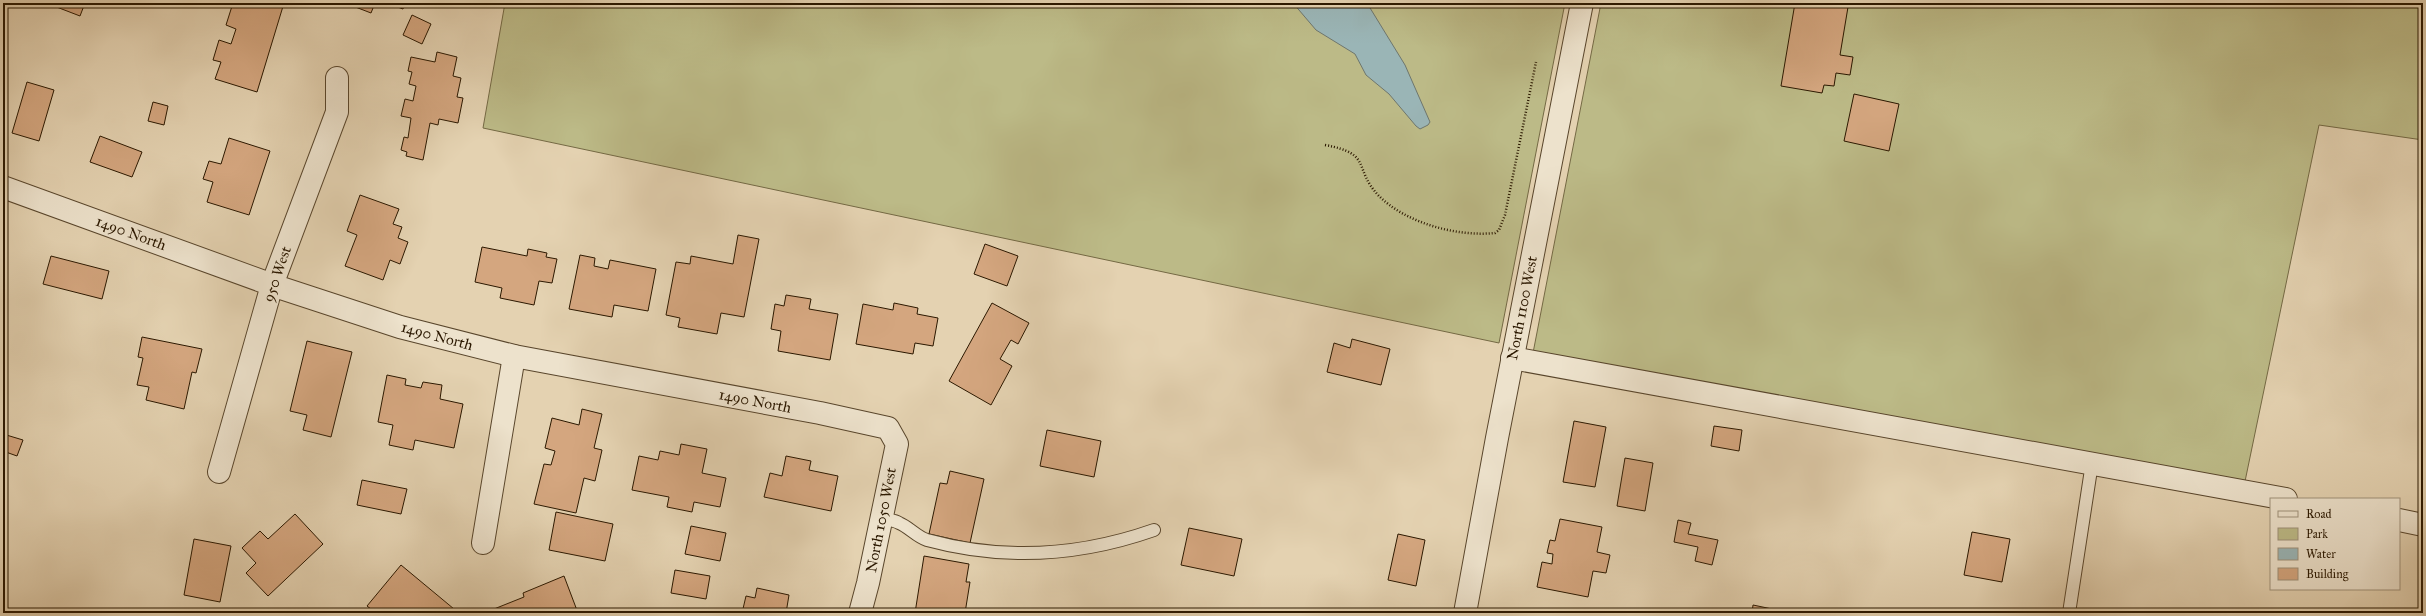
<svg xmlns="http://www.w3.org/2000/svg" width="2426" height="616" font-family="'IM FELL Great Primer',serif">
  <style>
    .green { fill: #bcba87; stroke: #746944 }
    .water { fill: #9ab5b6; stroke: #6e766d }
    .building { fill: #d4a67f; stroke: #2b1800 }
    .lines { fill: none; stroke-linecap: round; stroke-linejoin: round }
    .service-casing { stroke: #59462c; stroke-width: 14 }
    .minor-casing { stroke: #59462c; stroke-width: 24 }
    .tertiary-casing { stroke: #59462c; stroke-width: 24 }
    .path { stroke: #2b1800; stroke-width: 2.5; stroke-dasharray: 1 2; stroke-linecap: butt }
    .service { stroke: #ede2cc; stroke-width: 12 }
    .minor { stroke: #ede2cc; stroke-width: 22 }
    .tertiary { stroke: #ede2cc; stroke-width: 22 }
    .labels { text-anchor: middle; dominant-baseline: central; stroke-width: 3.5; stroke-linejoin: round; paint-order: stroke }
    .street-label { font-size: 15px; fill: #2b1800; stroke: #ede2cc }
  </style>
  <rect width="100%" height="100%" fill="#e4d2b1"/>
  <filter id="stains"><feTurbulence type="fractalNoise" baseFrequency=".005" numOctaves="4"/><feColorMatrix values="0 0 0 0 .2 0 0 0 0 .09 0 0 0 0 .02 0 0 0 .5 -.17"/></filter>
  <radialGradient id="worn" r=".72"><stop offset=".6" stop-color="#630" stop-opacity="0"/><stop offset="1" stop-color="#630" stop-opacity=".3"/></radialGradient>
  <g class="green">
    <polygon points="505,3 1565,3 1499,343 483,128"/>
    <polygon points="1601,3 2423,3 2423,140 2319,125 2243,491 1533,353"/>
  </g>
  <polygon class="water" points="1293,3 1367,3 1405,65 1430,122 1428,125 1420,129 1416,126 1389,94 1366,75 1355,54 1316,30"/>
  <g class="building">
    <polygon points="55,3 85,3 80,16 54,6"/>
    <polygon points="233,3 284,3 257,92 215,79 221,62 213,60 219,40 231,44 236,29 226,25"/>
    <polygon points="345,3 375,3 371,13"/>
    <polygon points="387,3 405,3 403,9"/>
    <polygon points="1795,3 1824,3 1848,7 1840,55 1853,57 1850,75 1836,73 1834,86 1824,85 1822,93 1781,86"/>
    <polygon points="412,15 431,24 422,44 403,35"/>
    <polygon points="437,52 457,57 453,76 461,78 457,97 463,98 458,123 439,119 438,125 430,123 423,160 406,156 407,152 401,150 404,137 408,138 411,118 401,116 405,99 413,101 416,86 409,84 412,72 408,71 411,57 435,62"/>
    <polygon points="27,82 54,90 39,141 12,133"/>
    <polygon points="1854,94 1899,104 1889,151 1844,141"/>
    <polygon points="153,102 168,106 164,125 148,121"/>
    <polygon points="100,136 142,152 132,177 90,162"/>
    <polygon points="229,138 270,151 249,215 207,202 213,182 203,179 209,161 221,164"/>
    <polygon points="360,195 399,209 393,224 402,227 398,238 408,242 400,264 390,260 383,280 345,266 357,235 347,231"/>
    <polygon points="738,235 759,239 744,317 721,313 717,334 678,327 680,318 666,315 676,262 690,264 691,256 733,264"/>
    <polygon points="985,244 1018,256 1007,286 974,274"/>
    <polygon points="482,247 527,256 528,249 547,253 546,257 557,259 552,283 539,281 534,305 500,298 502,288 475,282"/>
    <polygon points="580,255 595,258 594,266 608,269 610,260 656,269 648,311 614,305 612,317 569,309"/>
    <polygon points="51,256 109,271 102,299 43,284"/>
    <polygon points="786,295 811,299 809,309 838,314 830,360 778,351 781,331 771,329 775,304 784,306"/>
    <polygon points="894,303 918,308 917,314 938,318 933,346 915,343 913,354 856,344 863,304 893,310"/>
    <polygon points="992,303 1029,323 1018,344 1011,340 1000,359 1012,366 991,405 949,381"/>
    <polygon points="142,337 202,349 196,373 192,372 184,409 146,400 149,387 137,385 143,358 138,357"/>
    <polygon points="1352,339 1390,349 1381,385 1327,372 1334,343 1350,348"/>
    <polygon points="307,341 352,352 331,437 303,430 307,415 290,411"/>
    <polygon points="387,375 406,379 405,385 421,388 423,382 442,385 440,399 463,404 454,448 415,440 413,450 389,445 393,425 378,422"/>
    <polygon points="582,409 602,414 594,448 602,450 595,481 584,478 576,513 534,504 544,464 551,465 555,451 545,448 552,418 579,425"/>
    <polygon points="1574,421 1606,427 1595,487 1563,482"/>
    <polygon points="1714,426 1742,430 1739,451 1711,446"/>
    <polygon points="1047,430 1101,441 1094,477 1040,466"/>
    <polygon points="3,434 23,440 17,456 3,451"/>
    <polygon points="681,444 707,449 702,473 726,478 720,507 694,502 692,512 667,507 669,497 632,490 639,456 658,460 660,451 679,455"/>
    <polygon points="786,456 811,461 809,470 838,476 831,511 764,497 770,473 782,476"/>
    <polygon points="1625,458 1653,463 1645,511 1617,506"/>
    <polygon points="950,471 984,479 970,543 929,534 940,483 947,484"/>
    <polygon points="362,480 407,489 401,514 357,505"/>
    <polygon points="556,512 613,524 605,561 549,550"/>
    <polygon points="295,514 323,544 268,596 246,573 256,563 242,548 260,531 268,539"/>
    <polygon points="1560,519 1602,527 1597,552 1610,555 1606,573 1593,571 1588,597 1537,587 1542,562 1552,564 1553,554 1547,553 1550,540 1555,541"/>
    <polygon points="1678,520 1691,523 1688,534 1718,540 1712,565 1695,561 1698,547 1674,542"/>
    <polygon points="691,526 726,533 720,561 685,554"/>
    <polygon points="1189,528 1242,539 1234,576 1181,565"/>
    <polygon points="1972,532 2010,539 2002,582 1964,575"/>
    <polygon points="1398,534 1425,540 1416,586 1388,580"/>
    <polygon points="194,539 231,546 220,602 184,595"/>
    <polygon points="924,556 969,564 966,582 970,582 965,613 915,613"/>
    <polygon points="401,565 454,609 451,613 376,613 367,606"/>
    <polygon points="675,570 710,576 706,599 671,593"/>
    <polygon points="564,576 578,613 496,613 494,609 524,597 523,593"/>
    <polygon points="757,588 789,595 786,613 742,613 746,596 755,598"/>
    <polygon points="1753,605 1791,613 1752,613"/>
  </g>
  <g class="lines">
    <defs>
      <g id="service">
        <path d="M881,518c6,2 13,2 18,5 10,4 18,14 28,17 77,21 153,16 227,-10"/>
        <polyline points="2069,613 2092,463"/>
      </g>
      <g id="minor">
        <polyline points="3,187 281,288 400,327 514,356 820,413 888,428 897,444 868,583 860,613"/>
        <polyline points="1512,358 2286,499"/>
        <polyline points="219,472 272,285 337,112 337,78"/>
        <polyline points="2399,520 2423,525"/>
        <polyline points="483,543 514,356"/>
      </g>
      <polyline id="tertiary" points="1465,613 1497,438 1582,3"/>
    </defs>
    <use href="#service" class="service-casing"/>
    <use href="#minor" class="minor-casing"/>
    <use href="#tertiary" class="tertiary-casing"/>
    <path class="path" d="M1325,145c49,9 27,23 54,51 27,27 78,41 116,37l4,-3 6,-15 31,-153"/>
    <use href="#service" class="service"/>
    <use href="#minor" class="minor"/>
    <use href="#tertiary" class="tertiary"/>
  </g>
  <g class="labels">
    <g class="street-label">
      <text transform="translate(131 233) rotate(20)">1490 North</text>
      <text transform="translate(277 274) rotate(-71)">950 West</text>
      <text transform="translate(1522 308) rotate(-79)">North 1100 West</text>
      <text transform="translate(437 336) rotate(15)">1490 North</text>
      <text transform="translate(755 401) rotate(11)">1490 North</text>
      <text transform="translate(881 520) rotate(-79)">North 1050 West</text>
    </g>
  </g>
  <rect width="2426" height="616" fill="none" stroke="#e4d2b1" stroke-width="16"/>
  <rect x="4" y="4" width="2418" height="608" fill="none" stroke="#2b1800" stroke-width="2"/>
  <rect x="8" y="8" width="2410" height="600" fill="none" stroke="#2b1800"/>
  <rect x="2270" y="498" width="130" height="92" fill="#ede2cc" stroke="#9f917a"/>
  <rect x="2278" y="511" width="20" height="6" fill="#ede2cc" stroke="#9f917a"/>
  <text x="2306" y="518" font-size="12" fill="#2b1800">Road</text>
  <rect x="2278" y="528" width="20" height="12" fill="#bcba87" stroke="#9f917a"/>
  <text x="2306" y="538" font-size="12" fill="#2b1800">Park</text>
  <rect x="2278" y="548" width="20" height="12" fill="#9ab5b6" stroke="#9f917a"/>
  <text x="2306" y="558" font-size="12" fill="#2b1800">Water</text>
  <rect x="2278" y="568" width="20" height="12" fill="#d4a67f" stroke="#9f917a"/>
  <text x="2306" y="578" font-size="12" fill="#2b1800">Building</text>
  <rect width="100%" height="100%" filter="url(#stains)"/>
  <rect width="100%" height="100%" fill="url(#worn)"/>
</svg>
